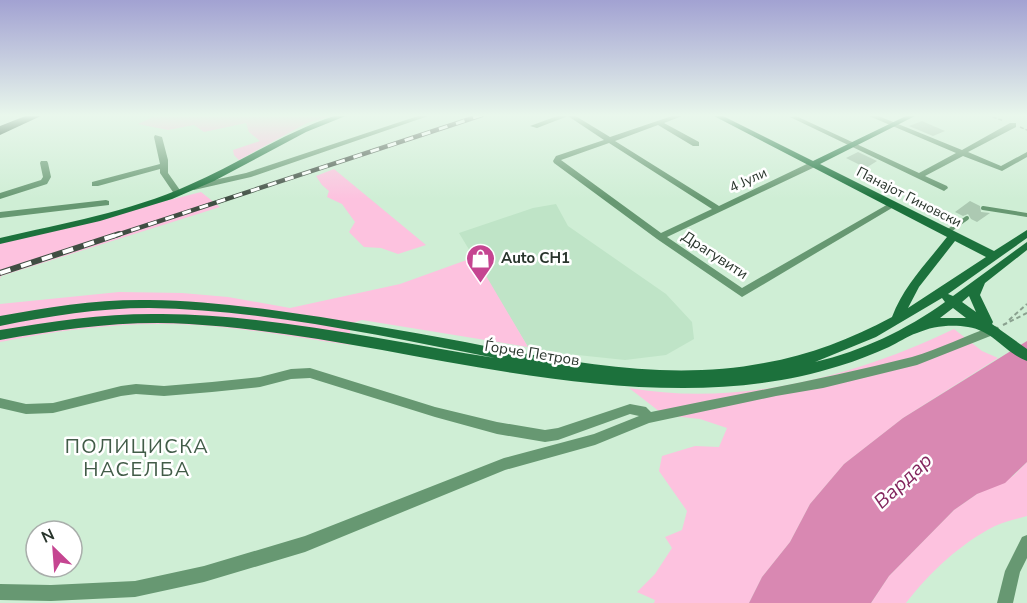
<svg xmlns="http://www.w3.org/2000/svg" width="1027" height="603" font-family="'Nunito Sans',sans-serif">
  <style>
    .built { fill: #bfe4c7 }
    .green { fill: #fdc2df }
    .water { fill: #d988b2 }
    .building { fill: #acc9b2 }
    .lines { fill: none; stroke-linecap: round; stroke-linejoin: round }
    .path-far1 { stroke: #8aa18f; stroke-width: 1.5; stroke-dasharray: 4 2; stroke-linecap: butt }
    .path { stroke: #8aa18f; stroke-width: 2; stroke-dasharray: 4.5 3; stroke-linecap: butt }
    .lane { stroke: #679872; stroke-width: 4 }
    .street { fill: #679872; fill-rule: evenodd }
    .secondary { fill: #1c713c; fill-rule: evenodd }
    .highway { fill: #073317; fill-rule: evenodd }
    .rail-far1-casing { stroke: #404e43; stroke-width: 4.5 }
    .rail-casing { stroke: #404e43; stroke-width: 6 }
    .rail-far1 { stroke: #fff; stroke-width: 3; stroke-dasharray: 9; stroke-linecap: butt }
    .rail { stroke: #fff; stroke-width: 4; stroke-dasharray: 11; stroke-linecap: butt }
    .labels { text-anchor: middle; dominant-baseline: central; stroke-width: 5; stroke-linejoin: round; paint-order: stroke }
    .far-street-label { font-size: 14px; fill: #29352c; stroke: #fff }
    .street-label { font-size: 15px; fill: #29352c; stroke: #fff }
    .poi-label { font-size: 15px; font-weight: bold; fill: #29352c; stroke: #fff; text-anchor: start }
    .near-neighbourhood-label { font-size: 20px; letter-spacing: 1.5px; fill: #425c48; stroke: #fff }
    .near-water-label { font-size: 20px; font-style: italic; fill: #83265e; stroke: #fff }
  </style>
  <rect width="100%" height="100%" fill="#cfeed5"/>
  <polygon class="built" points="556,204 568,226 666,294 692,322 694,339 666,355 625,360 549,352 528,347 459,233 533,208"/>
  <g class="green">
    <polygon points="157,115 335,115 307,123 239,160 234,155 233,150 260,141 249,132 246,123 204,132 194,125 168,130 138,124"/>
    <polygon points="334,169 426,245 398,254 381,248 364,247 349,232 355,222 342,204 327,197 329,191 322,185 316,176"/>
    <polygon points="201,192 220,207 1,276 0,279 0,243"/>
    <path d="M475,257l53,90 -166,-27 -12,4v21c-51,-7 -103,-17 -155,-20 -65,-4 -131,4 -195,17v-38l119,-12 63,1 46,4 62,11 110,-24z"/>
    <path d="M954,329l28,22 16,7 -95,60 -59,46 -34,40 -20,38 -28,35 -13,26h-95l1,-3 -18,-8 18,-18 17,-26 -7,-11 17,-7 5,-19 -28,-40 3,-15 33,-10 24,1 8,-19 -27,-9 -36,-4 -35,-27c110,19 225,-11 325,-59z"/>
    <path d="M1027,462v54c-10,3 -22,5 -32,10 -34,17 -65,46 -89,77h-35l18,-27 65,-66 23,-16 36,-18z"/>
  </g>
  <polygon class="water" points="1027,341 1027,462 1005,483 977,494 954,510 889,576 871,603 749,603 762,577 790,542 810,504 844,464 903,418"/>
  <g class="building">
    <polygon points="922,121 945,131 933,136 909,126"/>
    <polygon points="858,152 877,161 866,168 846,158"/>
    <polygon points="970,201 980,206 981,212 990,213 977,222 971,219 968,214 963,216 955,212"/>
  </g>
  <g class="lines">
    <g class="path-far1">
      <polyline points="987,115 1004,121"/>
      <polyline points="1020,127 1027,130"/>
    </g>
    <g class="path">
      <polyline points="1009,320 1027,304"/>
      <polyline points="1003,325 1027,313"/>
    </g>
    <g class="lane">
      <polyline points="983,208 1027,215"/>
      <polyline points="947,232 967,218"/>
    </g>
    <g class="street">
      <polygon points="421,115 431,115 251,177 194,190 190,187 191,185 246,173"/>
      <path d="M560,115h14l36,22 65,-22h8l-1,1 -18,7 35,19v4h-6l-35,-21 -43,16 104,65 92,-44h6v4l-150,71 75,51 148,-85 3,-1 4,3 -155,92 -85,-58 -103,-76 -1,-2 3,-5 48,-16 -36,-24 -31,12 -7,-2zM609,143l103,66 -51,24 -100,-73z"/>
      <polygon points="868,115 876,115 962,150 1010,123 1016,123 1016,127 968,152 1001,166 1027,152 1027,157 1002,171 963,156 925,176 947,186 948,188 944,191 790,117 796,116 919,173 956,153 869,116"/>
      <polygon points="155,135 162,137 168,160 168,173 182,193 181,195 175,195 160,173 160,169 98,186 92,186 92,182 160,164 154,137"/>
      <polygon points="41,161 47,161 48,163 51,177 47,184 0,199 0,193 41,180 43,177 40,163"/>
      <polygon points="106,200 109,201 109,205 0,218 0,212"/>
      <path d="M994,326l4,1 2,3 -2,3 -81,32 -94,23 -47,8 -127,27 -54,22 -90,25 -200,82 -101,30 -69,15 -84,4 -51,-1v-16l51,1 84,-4 69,-15 101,-30 199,-78 90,-24 45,-18 -9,-2 -72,26 -13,2 -48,-8 -62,-17 -125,-39 -19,1 -31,8 -48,5 -48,4 -28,-2 -15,2 -68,17 -27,1 -26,-6v-10l26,6 27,-1 68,-17 15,-2 28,2 48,-4 48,-5 31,-8 19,-1 125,39 62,15 48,8 13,-2 72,-24 16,3 5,5c87,-18 175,-33 261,-55 28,-8 54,-22 82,-31z"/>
      <polygon points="1027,535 1027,558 1020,572 1013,603 997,603 1005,571 1022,537"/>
    </g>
    <g class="secondary">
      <path d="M337,115h11l-42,17 -92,49 -42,18 -72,22 -100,23v-6c64,-15 129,-26 189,-53 50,-22 96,-53 148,-70z"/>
      <path d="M712,115h9l92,46 95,-46h9l-97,49 174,87 33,-21v8l-79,56 5,2 74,-54v8l-42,33 -5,12 13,27 -1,2 35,25v12c-22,-8 -33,-30 -59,-34 -16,-3 -36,-1 -51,6 -10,3 -19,10 -28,14 -16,7 -33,14 -50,19 -50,16 -104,22 -156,22 -167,0 -328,-54 -494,-64 -63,-4 -127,5 -189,16v-10c54,-9 108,-17 162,-16 112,1 224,27 333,44 -113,-22 -230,-48 -346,-50 -50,0 -100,8 -149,18v-10c49,-9 99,-17 149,-16 41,0 82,5 123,10 65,9 129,20 193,32 97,19 201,40 299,21 46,-8 87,-24 128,-46 12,-32 35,-54 55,-80zM955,241l31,16 -78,51 11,-21zM969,296l7,16 -14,-10zM942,298l3,4c-39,28 -83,49 -130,60l61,-25zM953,308l13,10h-26z"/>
    </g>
    <polygon class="highway" points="28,115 43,115 0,135 0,126"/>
    <defs>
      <polyline id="rail-far1" points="114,236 482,115"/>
      <polyline id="rail" points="0,273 119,234"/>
    </defs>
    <use href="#rail-far1" class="rail-far1-casing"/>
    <use href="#rail" class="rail-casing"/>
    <use href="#rail-far1" class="rail-far1"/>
    <use href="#rail" class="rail"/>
  </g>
  <linearGradient id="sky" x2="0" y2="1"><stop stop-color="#a2a2d2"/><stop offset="0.58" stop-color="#e9f7ec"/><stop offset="1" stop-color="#e9f7ec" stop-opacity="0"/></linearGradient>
  <rect width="1027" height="199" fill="url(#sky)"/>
  <defs>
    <symbol id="shop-pin" viewBox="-11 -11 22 30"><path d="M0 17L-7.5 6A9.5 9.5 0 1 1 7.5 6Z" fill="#c54591" stroke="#fff"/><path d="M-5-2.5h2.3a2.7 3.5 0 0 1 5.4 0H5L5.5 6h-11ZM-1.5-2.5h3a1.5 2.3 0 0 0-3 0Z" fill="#fff"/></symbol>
  </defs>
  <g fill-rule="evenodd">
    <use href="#shop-pin" x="464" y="242" width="33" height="45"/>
  </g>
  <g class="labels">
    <g class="far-street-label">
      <text transform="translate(748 180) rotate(-25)">4 Јули</text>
      <text transform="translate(909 197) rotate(27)">Панајот Гиновски</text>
    </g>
    <g class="street-label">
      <text transform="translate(715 255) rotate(33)">Драгувити</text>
      <text transform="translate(532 353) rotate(9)">Ѓорче Петров</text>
    </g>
    <g class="poi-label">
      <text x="501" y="258">Auto CH1</text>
    </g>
    <g class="near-neighbourhood-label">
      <text x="137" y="446">ПОЛИЦИСКА<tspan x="137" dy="23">НАСЕЛБА</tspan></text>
    </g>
    <g class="near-water-label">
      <text transform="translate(903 481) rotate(-43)">Вардар</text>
    </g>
  </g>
  <g transform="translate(54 549) rotate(335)"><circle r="28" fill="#ffffff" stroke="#a9aeab" stroke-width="1.5"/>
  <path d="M0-4.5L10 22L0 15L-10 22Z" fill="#c54591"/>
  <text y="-9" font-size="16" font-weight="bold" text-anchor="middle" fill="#29352c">N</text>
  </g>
</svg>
